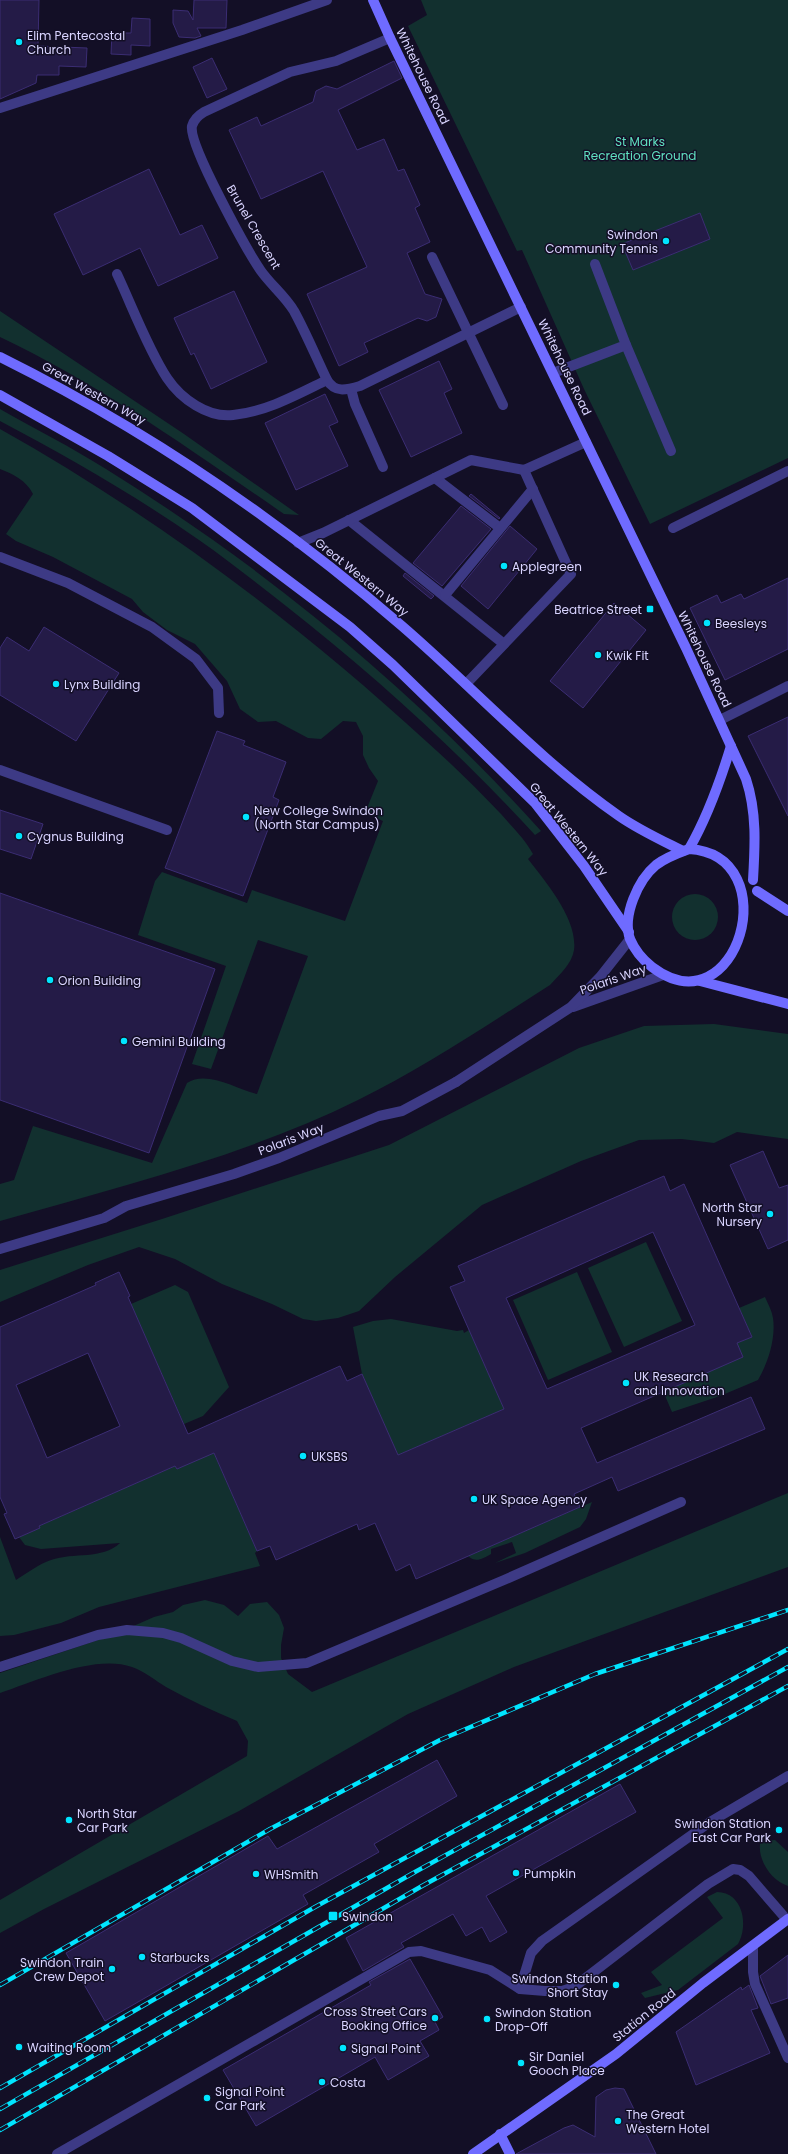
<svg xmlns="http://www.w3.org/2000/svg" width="788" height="2154" font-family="Poppins,sans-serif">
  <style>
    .green { fill: #12302f }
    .building { fill: #241b47; stroke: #3b2d73; fill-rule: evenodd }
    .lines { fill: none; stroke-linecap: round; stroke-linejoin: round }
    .lane { stroke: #3d3a85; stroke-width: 10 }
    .street { stroke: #3d3a85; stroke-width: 10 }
    .secondary { stroke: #6f6bff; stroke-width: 10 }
    .rail-casing { stroke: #00e5ff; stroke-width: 4.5 }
    .rail { stroke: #130f26; stroke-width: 3; stroke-dasharray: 9; stroke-linecap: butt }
    .poi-dot { fill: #00e5ff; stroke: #130f26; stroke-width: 1.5 }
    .labels { text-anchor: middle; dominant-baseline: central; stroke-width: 3; stroke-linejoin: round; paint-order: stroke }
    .poi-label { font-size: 12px; fill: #d9d4ff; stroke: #130f26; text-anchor: start }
    .street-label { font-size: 12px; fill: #d9d4ff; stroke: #130f26 }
    .park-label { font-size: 12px; fill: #5fe0c0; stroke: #130f26 }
  </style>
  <rect width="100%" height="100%" fill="#130f26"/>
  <g class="green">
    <polygon points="421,0 788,0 788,458 650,524 584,389 522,250 517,251 408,26 427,15"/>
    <path d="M0,311l184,123 115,81 -15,-1c-92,-63 -183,-129 -284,-177z"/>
    <path d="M0,409c35,20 71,38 106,60 161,100 308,221 435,362l-6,4c-76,-83 -160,-159 -249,-229 -28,-22 -57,-45 -87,-66 -63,-44 -131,-83 -199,-119z"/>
    <path d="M0,429c155,87 296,193 427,313 26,23 50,47 74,72 11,13 24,25 32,40l-5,5c18,23 50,61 46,91 -2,14 -15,25 -24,35 -63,40 -125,82 -192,115 -113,56 -237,86 -358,121v-37l14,-4 19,-54 119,37 35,-80c20,-13 49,6 70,11l51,-138 -50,-16 -47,129 -19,-5 34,-98 -88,-31 17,-54 7,-9 85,31 5,-13 93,31 38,-100 -18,-8 13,-32 -9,-13 -6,-13v-19l-7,-14 -13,-1 -22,18 -13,-1 -32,-17 -18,1 -18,-13 -13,-28 -32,-37 -28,-14 -24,-18 -11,-13 -79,-42 -37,-16 -10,-7 27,-40c-7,-14 -20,-20 -33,-25z"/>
    <circle cx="695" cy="917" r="23"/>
    <polygon points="714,1024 788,1034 788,1139 737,1132 714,1143 682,1139 639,1140 581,1161 482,1205 395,1277 359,1311 338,1318 316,1321 303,1319 272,1304 222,1284 175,1259 139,1247 88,1265 0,1302 0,1270 162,1219 389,1145 579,1048 644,1026"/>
    <polygon points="646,1242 682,1321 624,1347 588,1268"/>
    <polygon points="577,1272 612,1352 548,1380 513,1300"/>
    <polygon points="175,1285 188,1292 229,1387 203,1416 184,1424 131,1304"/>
    <path d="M765,1297c3,7 7,14 8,21 3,20 -5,45 -15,62l-38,16 -48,16 -9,-21 74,-48 15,-6 -13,-29z"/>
    <polygon points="391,1319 457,1331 463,1330 464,1333 469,1330 504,1409 398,1455 362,1374 353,1327 373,1321"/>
    <path d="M209,1442l48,109 -2,2 5,13 -161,41 -38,16 -47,12 -14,1v-99l16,43c11,-7 23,-16 35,-20 23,-8 51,0 69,-17l-79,6 -16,-4 -6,-8 21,-9 -1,-2 136,-60 2,3z"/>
    <path d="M788,1493v74l-274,100 -106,47 -169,97 -195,98 -44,24v-33l247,-144 1,-15 -11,-20c-24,-10 -47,-21 -71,-34 -10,-6 -22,-16 -34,-20 -37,-13 -96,14 -132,26v-20l113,-38 41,-18 19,-5 10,-7 22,-5 19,5 14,11 12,-12 17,-2 12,13 5,13 -3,17v13l7,16 24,18z"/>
    <path d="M592,1502l-6,17 -6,8 -55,26 -30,10 21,-10 -4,-11 -21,7v5c-9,5 -15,9 -23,2z"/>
    <path d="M775,1840l13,12v34c-16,-5 -30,-25 -28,-42l7,-3z"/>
    <path d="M717,1892c26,0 32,34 21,52l-60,46 -33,8 -4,-5 21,-8 -11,-13 72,-54 -16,-21z"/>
  </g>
  <g class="building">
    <polygon points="0,0 39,0 38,46 87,48 86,67 59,66 59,75 37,75 36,83 0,99"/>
    <polygon points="194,0 227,0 226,28 197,28 201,36 195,38 179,37 173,23 173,10 188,11 193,20"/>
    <polygon points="132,18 150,19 150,46 131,45 131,55 111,54 112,33 131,33"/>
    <polygon points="212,58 227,89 207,98 193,67"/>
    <polygon points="394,61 402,78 338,110 357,150 384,139 398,171 404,169 420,205 415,208 430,242 407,253 425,294 442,299 436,317 427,321 418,318 364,343 368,352 339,366 307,294 367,267 323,171 261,199 229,130 257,117 261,126 313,102 316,91 326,86 337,89"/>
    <polygon points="149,169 180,235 202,225 218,258 158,286 140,248 83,275 54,214"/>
    <polygon points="700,213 710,239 633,270 622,244"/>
    <polygon points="234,291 267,362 211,389 194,353 191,355 174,318"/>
    <polygon points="439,361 452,389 444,393 462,433 411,457 379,390"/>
    <polygon points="325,394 338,422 329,426 348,466 296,490 265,423"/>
    <polygon points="471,494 500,518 499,519 469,496"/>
    <polygon points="461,506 491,529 442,586 413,563"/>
    <polygon points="510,526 537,549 488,609 461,586"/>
    <polygon points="405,573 434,596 431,599 403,576"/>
    <polygon points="788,578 788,649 725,680 690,608 717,595 721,603 741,594 744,599"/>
    <polygon points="614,603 646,630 583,708 550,681"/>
    <polygon points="44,627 119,673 76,741 0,695 0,648 7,637 29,651"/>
    <polygon points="788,717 788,816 748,736"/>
    <polygon points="217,731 245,741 243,745 286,762 273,797 279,800 243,896 165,868"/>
    <polygon points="0,810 43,824 31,859 0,849"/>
    <polygon points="0,893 215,969 149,1153 0,1100"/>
    <polygon points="763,1151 779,1188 788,1185 788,1240 768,1249 730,1165"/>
    <path d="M664,1176l6,15 14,-7 68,153 -15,6 6,14 -162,71 16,35 154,-66 14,32 -147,62 -6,-14 -38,17 6,13 -164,72 -6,-15 -14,7 -21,-48 -16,7 -2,-6 -81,36 -6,-14 -13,5 -43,-98 -37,16 -2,-3 -136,60 1,2 -25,11 -11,-25 3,-1 -7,-16v-170l96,-42 -1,-2 24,-11 11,24 -2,1 60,137 152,-68 7,15 15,-7 36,81 106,-46 -54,-122 15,-6 -7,-15zM653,1232l42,93 -148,64 -41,-91zM88,1353l32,73 -73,32 -31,-73z"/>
    <polygon points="437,1760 457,1796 374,1844 379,1852 303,1895 308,1904 105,2021 66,1953 268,1836 277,1849"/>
    <polygon points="620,1784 636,1812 486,1896 507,1932 490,1942 482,1927 466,1936 453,1914 401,1943 404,1947 363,1971 346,1938"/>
    <polygon points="788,1955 788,1998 771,2004 760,1976"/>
    <polygon points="410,1959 443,2017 435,2022 439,2030 420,2041 429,2056 388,2080 375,2057 256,2126 223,2070 371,1985 369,1982"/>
    <polygon points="749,1985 758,2008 751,2010 770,2053 696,2085 676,2032 741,1987 742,1990"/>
    <polygon points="615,2088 624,2089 656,2154 516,2154 564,2128 573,2125 595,2137 596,2097 606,2090"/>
  </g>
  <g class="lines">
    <g class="lane">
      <polyline points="0,108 242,30 327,0"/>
      <polyline points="432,257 503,405"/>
      <path d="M117,274c15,32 31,75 50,104 14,21 41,40 66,37 33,-3 65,-21 94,-35"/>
      <polyline points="626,345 671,451"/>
      <polyline points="553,373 626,345 595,264"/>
      <polyline points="351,389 355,404 383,467"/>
      <polyline points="435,478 500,528"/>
      <polyline points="349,520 504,644"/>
      <polyline points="673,528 788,471"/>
      <polyline points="298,543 323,533 471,460 524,470 586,442"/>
      <polyline points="0,557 68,583 152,627 196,659 218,688 219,713"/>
      <polyline points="445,595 533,489"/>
      <polyline points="466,684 571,574 524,470"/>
      <polyline points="0,770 167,830"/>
      <polyline points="0,1249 104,1218 126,1206 234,1174 279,1158 379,1116 402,1111 456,1082"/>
      <polyline points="0,1667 98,1635 127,1630 163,1633 181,1638 232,1661 258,1667 307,1663 504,1580 681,1502"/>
      <polyline points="520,1989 531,1953 542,1941 710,1822 788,1776"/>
      <polyline points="57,2154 409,1952 421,1951 490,1970 520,1989 545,1991 562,1991 574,1987 708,1884 733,1869 740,1870 749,1876 787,1920"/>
    </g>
    <g class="street">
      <path d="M390,38l-54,23 -46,11 -86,40c-5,3 -10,7 -12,14 -4,18 56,126 69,145 10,14 24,25 33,40 12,22 22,46 33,69 8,13 19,10 33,6l161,-79"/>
      <polyline points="720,720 788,686"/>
      <polyline points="573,1007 663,975"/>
      <polyline points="456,1082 571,1007 600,977 630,939"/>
      <polyline points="753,1946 753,1972 755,1984 788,2058"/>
    </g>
    <g class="secondary">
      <path d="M373,0l17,38 296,610 60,131c11,33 9,67 7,101"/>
      <path d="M0,357c145,72 279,163 402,269 73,63 138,135 217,190 20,14 42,24 64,35"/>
      <polyline points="0,395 108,456 192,508 350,627 393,665 535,803 584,866 629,932"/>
      <path d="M689,849c99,6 49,183 -37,118 -9,-7 -17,-16 -22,-28 -8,-23 8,-59 26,-74 9,-7 22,-12 33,-16z"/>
      <path d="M689,849c19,-33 31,-67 42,-103"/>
      <polyline points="757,891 788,911"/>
      <polyline points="700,981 788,1004"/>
      <polyline points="500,2134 510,2154"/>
      <polyline points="473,2154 616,2054 703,1983 788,1919"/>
    </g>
    <defs>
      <g id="rail">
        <polyline points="0,1985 270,1829 440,1740 595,1674 788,1610"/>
        <polyline points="0,2088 315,1907 788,1649"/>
        <polyline points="0,2109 415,1872 788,1667"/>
        <polyline points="0,2130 422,1886 788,1686"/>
      </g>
    </defs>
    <use href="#rail" class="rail-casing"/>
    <use href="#rail" class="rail"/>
  </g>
  <g class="poi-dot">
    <circle cx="19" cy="42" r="4"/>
    <circle cx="666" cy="241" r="4"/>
    <circle cx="504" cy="566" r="4"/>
    <rect x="646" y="605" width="8" height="8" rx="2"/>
    <circle cx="707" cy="623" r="4"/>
    <circle cx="598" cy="655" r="4"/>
    <circle cx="56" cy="684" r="4"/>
    <circle cx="246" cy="817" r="4"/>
    <circle cx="19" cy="836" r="4"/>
    <circle cx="50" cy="980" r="4"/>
    <circle cx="124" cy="1041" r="4"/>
    <circle cx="770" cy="1214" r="4"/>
    <circle cx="626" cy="1383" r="4"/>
    <circle cx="303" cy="1456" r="4"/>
    <circle cx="474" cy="1499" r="4"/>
    <circle cx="69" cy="1820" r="4"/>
    <circle cx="779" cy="1830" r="4"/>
    <circle cx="516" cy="1873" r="4"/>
    <circle cx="256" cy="1874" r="4"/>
    <rect x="328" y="1911" width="10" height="10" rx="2"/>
    <circle cx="142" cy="1957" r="4"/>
    <circle cx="112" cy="1969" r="4"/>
    <circle cx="616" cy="1985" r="4"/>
    <circle cx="435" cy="2018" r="4"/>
    <circle cx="487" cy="2019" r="4"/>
    <circle cx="19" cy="2047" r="4"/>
    <circle cx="343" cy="2048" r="4"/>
    <circle cx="521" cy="2063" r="4"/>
    <circle cx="322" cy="2082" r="4"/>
    <circle cx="207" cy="2098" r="4"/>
    <circle cx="618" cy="2121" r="4"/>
  </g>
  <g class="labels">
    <g class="poi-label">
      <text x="27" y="35">Elim Pentecostal<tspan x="27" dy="14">Church</tspan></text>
      <text x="658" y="234" text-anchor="end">Swindon<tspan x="658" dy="14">Community Tennis</tspan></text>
      <text x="512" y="566">Applegreen</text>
      <text x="642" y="609" text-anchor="end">Beatrice Street</text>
      <text x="715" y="623">Beesleys</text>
      <text x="606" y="655">Kwik Fit</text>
      <text x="64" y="684">Lynx Building</text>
      <text x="254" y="810">New College Swindon<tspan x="254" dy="14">(North Star Campus)</tspan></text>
      <text x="27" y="836">Cygnus Building</text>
      <text x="58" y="980">Orion Building</text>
      <text x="132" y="1041">Gemini Building</text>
      <text x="762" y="1207" text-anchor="end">North Star<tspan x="762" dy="14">Nursery</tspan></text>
      <text x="634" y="1376">UK Research<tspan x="634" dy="14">and Innovation</tspan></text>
      <text x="311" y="1456">UKSBS</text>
      <text x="482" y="1499">UK Space Agency</text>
      <text x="77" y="1813">North Star<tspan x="77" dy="14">Car Park</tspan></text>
      <text x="771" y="1823" text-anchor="end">Swindon Station<tspan x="771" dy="14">East Car Park</tspan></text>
      <text x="524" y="1873">Pumpkin</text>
      <text x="264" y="1874">WHSmith</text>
      <text x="342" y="1916">Swindon</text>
      <text x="150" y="1957">Starbucks</text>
      <text x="104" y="1962" text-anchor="end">Swindon Train<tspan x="104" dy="14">Crew Depot</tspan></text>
      <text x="608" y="1978" text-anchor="end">Swindon Station<tspan x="608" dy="14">Short Stay</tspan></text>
      <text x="427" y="2011" text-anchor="end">Cross Street Cars<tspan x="427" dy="14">Booking Office</tspan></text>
      <text x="495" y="2012">Swindon Station<tspan x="495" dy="14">Drop-Off</tspan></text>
      <text x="27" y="2047">Waiting Room</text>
      <text x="351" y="2048">Signal Point</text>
      <text x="529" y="2056">Sir Daniel<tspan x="529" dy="14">Gooch Place</tspan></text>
      <text x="330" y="2082">Costa</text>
      <text x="215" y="2091">Signal Point<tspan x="215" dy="14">Car Park</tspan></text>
      <text x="626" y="2114">The Great<tspan x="626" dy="14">Western Hotel</tspan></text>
    </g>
    <g class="street-label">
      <text transform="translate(423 76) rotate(64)">Whitehouse Road</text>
      <text transform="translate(254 227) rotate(60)">Brunel Crescent</text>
      <text transform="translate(565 367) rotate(64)">Whitehouse Road</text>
      <text transform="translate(94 393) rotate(29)">Great Western Way</text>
      <text transform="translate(362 577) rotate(39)">Great Western Way</text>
      <text transform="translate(705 659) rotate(64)">Whitehouse Road</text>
      <text transform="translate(569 829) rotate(51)">Great Western Way</text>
      <text transform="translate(613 979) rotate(-19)">Polaris Way</text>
      <text transform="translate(291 1139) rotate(-21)">Polaris Way</text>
      <text transform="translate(644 2015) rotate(-39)">Station Road</text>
    </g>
    <g class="park-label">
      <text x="640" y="141">St Marks<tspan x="640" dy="14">Recreation Ground</tspan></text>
    </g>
  </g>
</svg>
